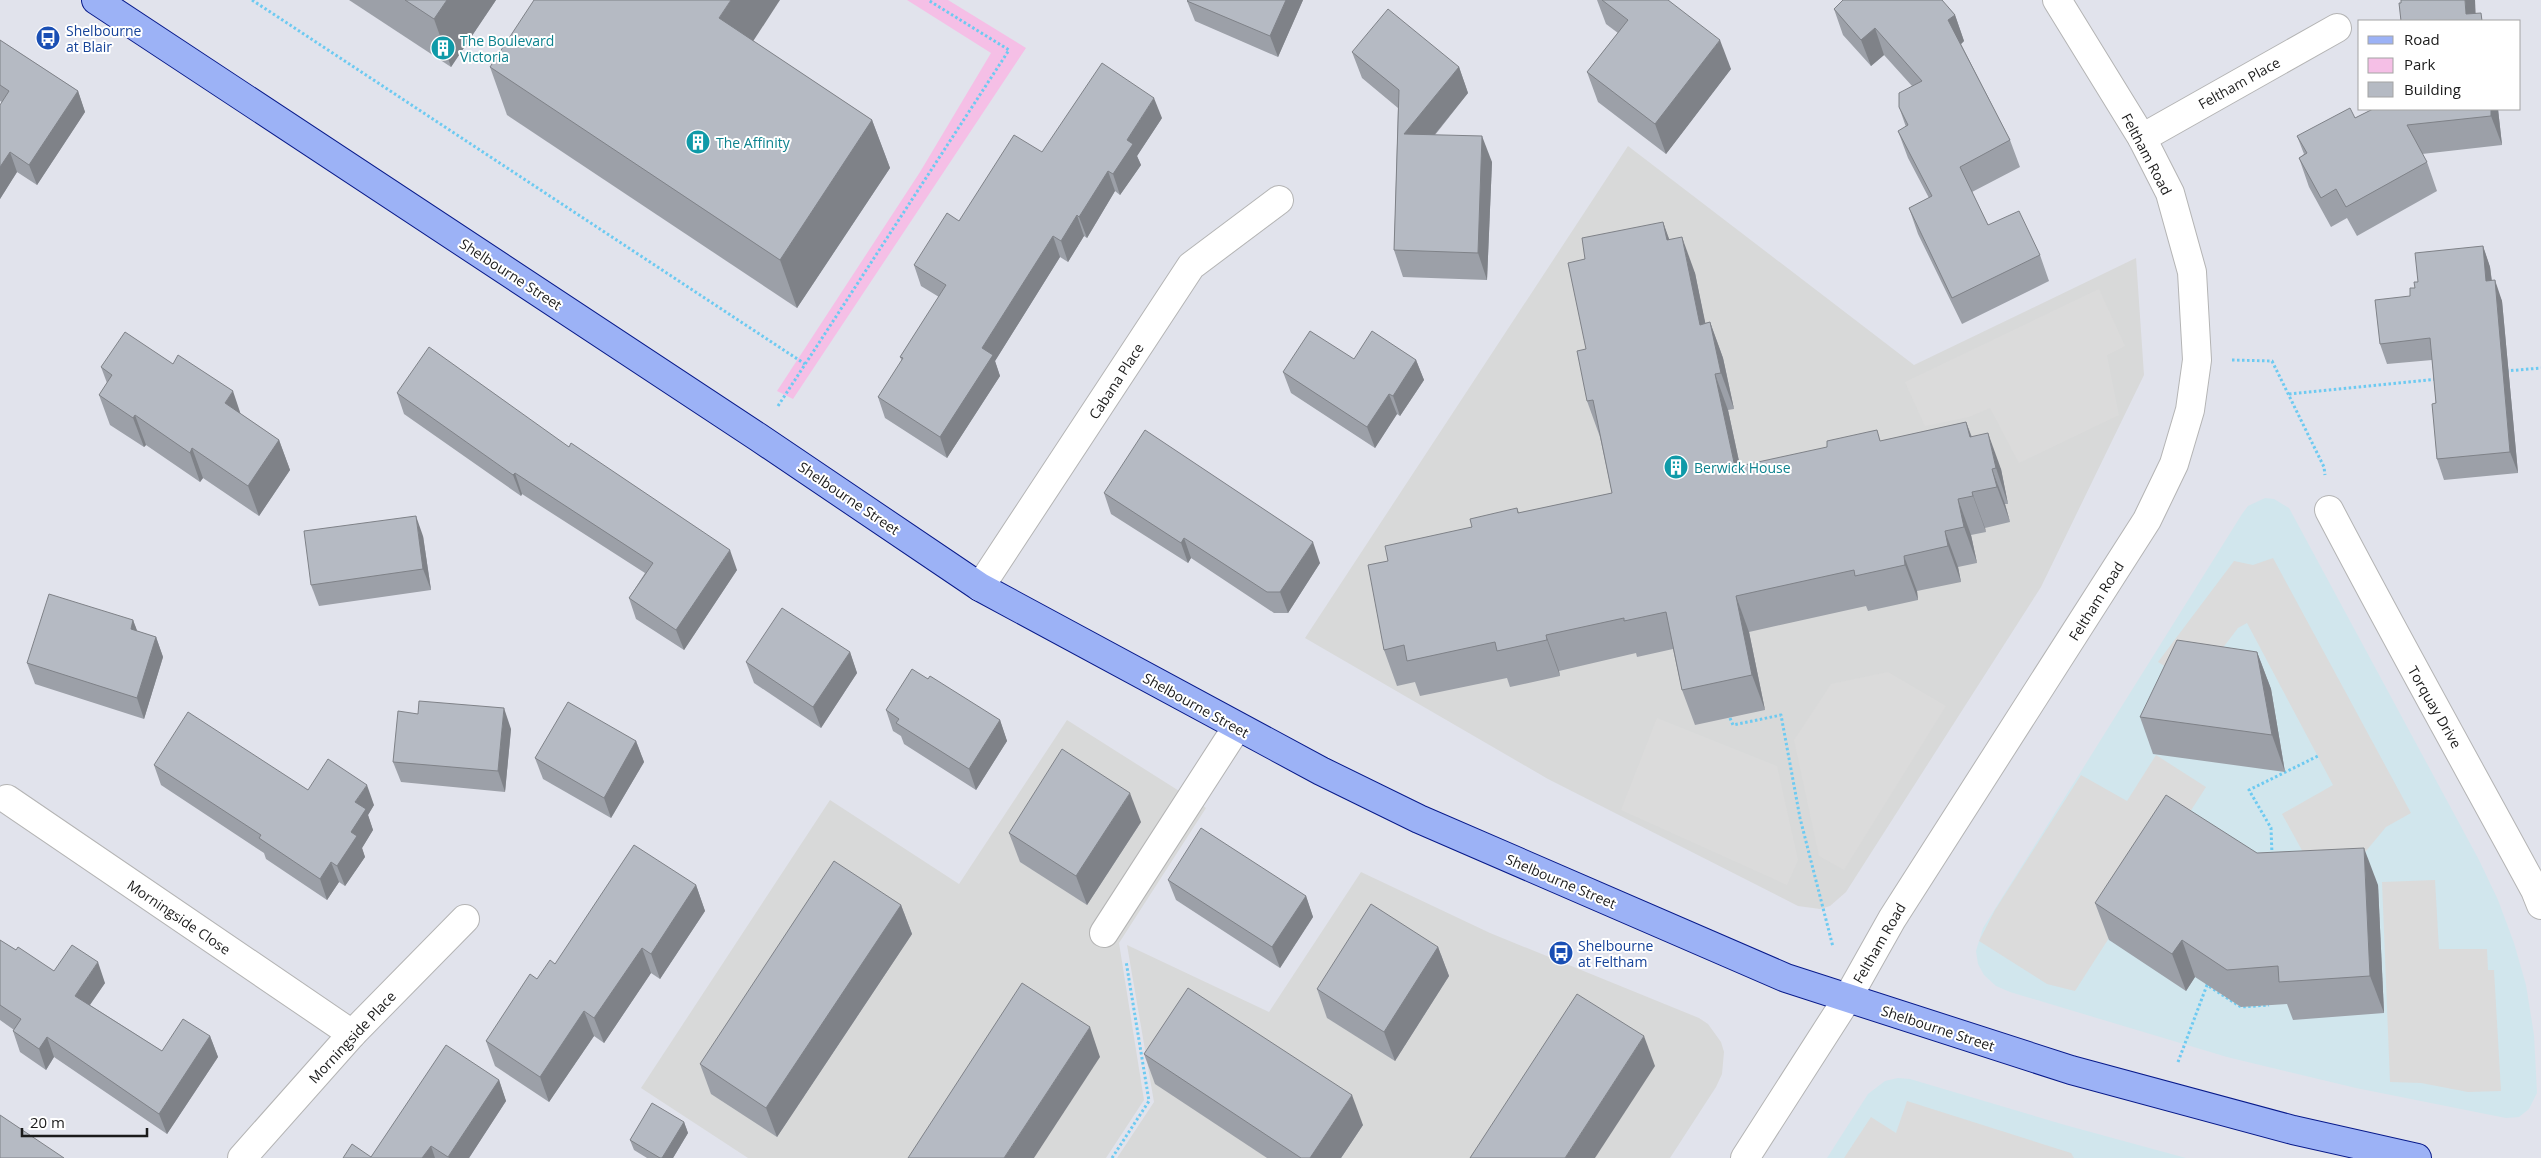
<svg xmlns="http://www.w3.org/2000/svg" width="2541" height="1158" font-family="'Open Sans',sans-serif">
  <style>
    .residential { fill: #d8d9d9 }
    .commercial { fill: #d1e6ed }
    .park { fill: #f5bfe6 }
    .parking { fill: #dbdbdb }
    .lines { fill: none; stroke-linecap: round; stroke-linejoin: round }
    .minor-casing { stroke: #b4b4b4; stroke-width: 30 }
    .major-casing { stroke: #081a8a; stroke-width: 30 }
    .path { stroke: #6dcaf1; stroke-width: 3; stroke-dasharray: 2.5 2.5; stroke-linecap: butt }
    .minor { stroke: #fff; stroke-width: 28 }
    .major { stroke: #9cb2f6; stroke-width: 28 }
    .wall { fill: #9ca0a8 }
    .shaded-wall { fill: #7f8288 }
    .building { fill: #b5bac3; stroke: #7f8288 }
    .labels { text-anchor: middle; dominant-baseline: central; stroke-width: 4; stroke-linejoin: round; paint-order: stroke }
    .transit-label { font-size: 14px; fill: #164399; stroke: #fff; text-anchor: start }
    .culture-label { font-size: 14px; fill: #0d838f; stroke: #fff; text-anchor: start }
    .street-label { font-size: 14px; fill: #1b1b1b; stroke: #fff }
  </style>
  <rect width="100%" height="100%" fill="#e1e3ec"/>
  <g class="residential">
    <polygon points="1628,146 1914,365 2136,258 2144,375 2041,587 1846,892 1830,906 1820,909 1798,906 1548,779 1305,638"/>
    <polygon points="1067,720 1206,808 1119,943 1144,1100 1106,1158 748,1158 641,1088 830,800 959,884"/>
    <polygon points="1361,872 1490,933 1699,1018 1708,1024 1721,1042 1724,1052 1722,1074 1716,1087 1670,1158 1117,1158 1154,1102 1127,945 1269,1012"/>
  </g>
  <g class="commercial">
    <polygon points="2265,498 2274,499 2289,508 2479,860 2498,900 2514,943 2526,985 2534,1035 2537,1093 2529,1109 2519,1117 2506,1118 2356,1088 2227,1057 2010,992 1996,986 1984,975 1978,964 1976,951 1983,928 2242,514 2248,506"/>
    <polygon points="1898,1078 1910,1079 2065,1125 2186,1158 1827,1158 1868,1094 1885,1081"/>
  </g>
  <polygon class="park" points="907,0 948,0 1026,48 793,399 777,391 920,172 991,53"/>
  <g class="parking">
    <polygon points="2099,289 2125,346 2107,355 2119,415 2019,463 1990,408 1969,417 1925,426 1905,382"/>
    <polygon points="2273,558 2411,813 2386,827 2351,869 2321,885 2282,814 2333,785 2247,623 2238,628 2212,662 2174,672 2158,662 2234,561 2253,565"/>
    <polygon points="1888,672 1946,706 1844,870 1819,856 1794,740 1831,684"/>
    <polygon points="1657,718 1777,766 1798,860 1787,885 1621,810"/>
    <polygon points="2156,755 2206,787 2075,991 2047,984 1979,941 1995,910 2081,775 2127,801"/>
    <polygon points="2435,880 2439,949 2487,949 2488,970 2494,970 2501,1091 2468,1092 2421,1083 2390,1082 2382,882"/>
    <polygon points="1907,1101 2071,1153 2074,1158 1844,1158 1871,1117 1896,1133"/>
  </g>
  <g class="lines">
    <defs>
      <g id="minor">
        <polyline points="2142,138 2337,28"/>
        <path d="M2329,510c67,128 137,253 206,380l6,15"/>
        <polyline points="980,587 1191,266 1279,200"/>
        <polyline points="7,799 352,1034"/>
        <polyline points="1104,933 1237,727"/>
        <polyline points="242,1158 352,1034 465,919"/>
        <polyline points="1745,1158 1847,999 1892,919 2147,520 2174,464 2190,410 2197,360 2192,272 2170,193 2142,138 2057,0"/>
      </g>
      <polyline id="major" points="96,0 758,437 980,587 1321,771 1419,819 1786,978 2071,1070 2293,1130 2417,1158"/>
    </defs>
    <use href="#minor" class="minor-casing"/>
    <use href="#major" class="major-casing"/>
    <g class="path">
      <polyline points="252,0 805,364"/>
      <polyline points="2232,360 2272,361 2324,467 2325,475"/>
      <polyline points="2506,371 2541,368"/>
      <polyline points="2289,394 2438,379"/>
      <polyline points="778,406 1009,50 928,0"/>
      <polyline points="1730,718 1733,725 1781,715 1800,818 1833,947"/>
      <polyline points="2272,855 2271,828 2249,790 2318,756"/>
      <polyline points="2178,1062 2207,985 2241,1007 2269,1005"/>
      <polyline points="1112,1158 1149,1101 1126,961"/>
    </g>
    <use href="#minor" class="minor"/>
    <use href="#major" class="major"/>
  </g>
  <g class="wall">
    <polygon points="349,0 496,0 451,67"/>
    <polygon points="1303,0 1278,57 1195,21 1187,1"/>
    <polygon points="1597,0 1668,0 1731,69 1666,154 1598,102 1587,72 1618,33 1606,24"/>
    <polygon points="1947,6 1955,15 1964,41 1961,44 2010,140 2020,167 1972,192 1988,225 2040,255 2049,281 1962,324 1918,234 1909,208 1929,198 1908,158 1898,131 1906,127 1899,107 1912,86 1884,55 1871,66 1843,35 1834,9"/>
    <polygon points="0,40 78,91 85,112 37,185 17,172 0,199 2,102 0,101"/>
    <polygon points="753,41 872,120 890,168 797,308 507,115 490,67"/>
    <polygon points="1352,52 1459,67 1468,93 1435,135 1492,162 1487,280 1403,277 1394,250 1398,108 1362,78"/>
    <polygon points="2373,109 2498,109 2502,145 2422,154 2427,162 2437,191 2357,236 2347,218 2331,227 2309,187 2299,158 2304,154 2297,136 2355,118"/>
    <polygon points="1162,118 1137,156 1141,165 1120,195 1115,191 1087,238 1084,236 1068,262 1060,257 995,361 1000,376 947,458 885,418 878,397 902,361 900,357 939,297 921,286 914,265 959,221 1042,152"/>
    <polygon points="1663,222 1669,240 1695,273 1705,323 1710,322 1723,358 1734,409 1728,410 1740,466 1881,441 1966,422 1972,437 2001,469 2008,504 2005,504 2010,522 1985,528 1986,532 1971,535 1977,563 1958,567 1961,582 1917,591 1918,600 1868,611 1866,606 1749,632 1765,710 1695,725 1682,690 1673,649 1637,657 1636,653 1559,671 1560,676 1510,687 1507,678 1420,696 1415,682 1397,686 1384,650 1388,561 1517,508 1519,513 1612,493 1600,437 1587,401 1585,259"/>
    <polygon points="2483,246 2490,267 2492,281 2502,301 2518,473 2444,480 2437,459 2436,403 2432,360 2387,364 2380,344 2410,296 2418,282"/>
    <polygon points="1354,359 1416,360 1424,380 1400,416 1397,414 1375,448 1291,393 1283,372"/>
    <polygon points="101,367 241,414 279,440 290,470 259,516 203,478 200,482 146,445 144,447 110,425 99,395 107,383"/>
    <polygon points="397,393 737,570 684,650 636,619 629,598 645,573 522,494 521,496 404,414"/>
    <polygon points="1104,493 1320,563 1288,613 1274,613 1191,558 1188,563 1111,514"/>
    <polygon points="423,536 431,590 319,606 311,585"/>
    <polygon points="133,620 137,631 156,637 163,657 144,719 35,684 27,663"/>
    <polygon points="850,652 857,673 821,728 754,683 746,662"/>
    <polygon points="2257,652 2271,689 2285,772 2153,754 2140,717"/>
    <polygon points="928,679 1000,720 1007,741 976,790 904,744 901,736 893,731 886,710"/>
    <polygon points="511,729 505,792 401,782 393,762"/>
    <polygon points="636,741 644,762 611,818 543,779 535,758"/>
    <polygon points="154,765 308,790 374,805 368,815 373,830 362,848 365,857 345,886 339,882 327,900 266,859 264,853 161,785"/>
    <polygon points="1141,822 1087,905 1020,862 1009,833"/>
    <polygon points="2257,853 2378,885 2384,1013 2293,1020 2287,1004 2241,1007 2195,977 2186,991 2109,940 2095,903"/>
    <polygon points="1168,880 1306,896 1313,917 1280,968 1176,900"/>
    <polygon points="696,885 705,911 660,979 651,973 604,1043 594,1036 549,1102 495,1066 486,1041 537,979 555,964"/>
    <polygon points="901,905 912,934 777,1137 711,1094 700,1064"/>
    <polygon points="0,940 16,950 54,971 105,983 90,1005 162,1051 210,1036 218,1057 167,1134 54,1057 46,1070 20,1052 13,1031 14,1030 0,1020"/>
    <polygon points="1438,947 1449,976 1395,1061 1327,1018 1317,989"/>
    <polygon points="1144,1054 1363,1125 1341,1158 1267,1158 1155,1084"/>
    <polygon points="499,1080 506,1101 469,1158 343,1158 371,1157"/>
    <polygon points="684,1122 688,1133 673,1158 647,1158 634,1150 630,1140"/>
  </g>
  <g class="shaded-wall">
    <polygon points="447,0 496,0 451,67 434,19"/>
    <polygon points="731,0 780,0 737,66 719,18"/>
    <polygon points="1286,0 1303,0 1278,57 1270,36"/>
    <polygon points="2465,0 2475,0 2476,21 2466,14"/>
    <polygon points="1955,15 1964,41 1958,47 1948,20"/>
    <polygon points="1875,28 1884,55 1871,66 1861,40"/>
    <polygon points="1720,40 1731,69 1666,154 1655,124"/>
    <polygon points="1459,67 1468,93 1414,160 1404,134"/>
    <polygon points="78,91 85,112 37,185 29,165"/>
    <polygon points="1154,98 1162,118 1137,156 1141,165 1120,195 1113,174 1127,140"/>
    <polygon points="2491,109 2498,109 2502,145 2491,116"/>
    <polygon points="872,120 890,168 797,308 780,260"/>
    <polygon points="1482,136 1492,162 1487,280 1478,253"/>
    <polygon points="10,152 17,172 0,199 0,167"/>
    <polygon points="1108,171 1115,191 1087,238 1079,217"/>
    <polygon points="1077,215 1084,236 1068,262 1061,241"/>
    <polygon points="1663,222 1676,258 1667,240"/>
    <polygon points="1053,236 1060,257 995,361 1000,376 947,458 940,437 982,348"/>
    <polygon points="1682,237 1695,273 1713,360 1700,325"/>
    <polygon points="2483,246 2490,267 2494,301 2486,281"/>
    <polygon points="2495,280 2502,301 2518,473 2510,452"/>
    <polygon points="1710,322 1723,358 1734,409 1721,373"/>
    <polygon points="1416,360 1424,380 1400,416 1393,396"/>
    <polygon points="1715,374 1728,410 1748,503 1735,467"/>
    <polygon points="233,391 243,421 225,403"/>
    <polygon points="1389,394 1397,414 1375,448 1367,427"/>
    <polygon points="135,415 146,445 144,447 133,418"/>
    <polygon points="1966,422 1979,458 1970,437"/>
    <polygon points="1988,433 2001,469 2008,504 1996,468"/>
    <polygon points="279,440 290,470 259,516 248,486"/>
    <polygon points="192,448 203,478 200,482 190,453"/>
    <polygon points="1992,469 2005,504 2010,522 1997,487"/>
    <polygon points="515,473 522,494 521,496 513,475"/>
    <polygon points="1972,492 1985,528 1986,532 1973,496"/>
    <polygon points="1958,499 1971,535 1977,563 1964,527"/>
    <polygon points="416,516 423,536 431,590 423,569"/>
    <polygon points="1945,531 1958,567 1961,582 1948,546"/>
    <polygon points="1184,538 1191,558 1188,563 1181,543"/>
    <polygon points="1313,542 1320,563 1288,613 1280,592"/>
    <polygon points="730,550 737,570 684,650 676,630"/>
    <polygon points="1904,556 1917,591 1918,600 1905,565"/>
    <polygon points="1736,596 1749,632 1765,710 1752,675"/>
    <polygon points="133,620 141,641 131,629"/>
    <polygon points="1546,635 1559,671 1560,676 1547,640"/>
    <polygon points="156,637 163,657 144,719 137,698"/>
    <polygon points="850,652 857,673 821,728 813,707"/>
    <polygon points="2257,652 2271,689 2285,772 2272,735"/>
    <polygon points="504,708 511,729 505,792 498,771"/>
    <polygon points="1000,720 1007,741 976,790 969,769"/>
    <polygon points="636,741 644,762 611,818 604,798"/>
    <polygon points="367,785 374,805 368,815 373,830 362,848 365,857 345,886 337,866 351,832 355,802"/>
    <polygon points="1130,793 1141,822 1087,905 1076,876"/>
    <polygon points="2364,848 2378,885 2384,1013 2370,976"/>
    <polygon points="331,862 339,882 327,900 320,879"/>
    <polygon points="696,885 705,911 660,979 651,954"/>
    <polygon points="1306,896 1313,917 1280,968 1272,947"/>
    <polygon points="901,905 912,934 777,1137 766,1108"/>
    <polygon points="2182,940 2195,977 2186,991 2172,954"/>
    <polygon points="1438,947 1449,976 1395,1061 1384,1032"/>
    <polygon points="642,948 651,973 604,1043 594,1018"/>
    <polygon points="98,962 105,983 82,1016 75,996"/>
    <polygon points="584,1011 594,1036 549,1102 540,1077"/>
    <polygon points="1090,1027 1100,1057 1034,1158 1004,1158"/>
    <polygon points="210,1036 218,1057 167,1134 159,1114"/>
    <polygon points="1644,1036 1655,1066 1595,1158 1565,1158"/>
    <polygon points="47,1037 54,1057 46,1070 39,1049"/>
    <polygon points="499,1080 506,1101 469,1158 449,1158 448,1157"/>
    <polygon points="1352,1095 1363,1125 1341,1158 1310,1158"/>
    <polygon points="684,1122 688,1133 673,1158 662,1158"/>
    <polygon points="431,1146 435,1158 422,1158"/>
  </g>
  <g class="building">
    <polygon points="405,0 447,0 434,19"/>
    <polygon points="534,0 731,0 719,18 872,120 780,260 490,67"/>
    <polygon points="1188,0 1286,0 1270,36 1187,1"/>
    <polygon points="1602,0 1668,0 1720,40 1655,124 1587,72 1628,20"/>
    <polygon points="1843,0 1942,0 1955,15 1948,20 2010,140 1960,167 1988,225 2019,211 2040,255 1952,298 1909,208 1932,196 1898,131 1908,125 1899,107 1899,93 1922,81 1875,28 1861,40 1834,9"/>
    <polygon points="2401,0 2465,0 2466,14 2481,13 2482,21 2401,21 2399,3 2401,3"/>
    <polygon points="1388,9 1459,67 1404,134 1482,136 1478,253 1394,250 1399,90 1352,52"/>
    <polygon points="0,40 78,91 29,165 10,152 0,167 0,105 9,91 0,85"/>
    <polygon points="1102,63 1154,98 1127,140 1133,144 1113,174 1108,171 1079,217 1077,215 1061,241 1053,236 982,348 993,355 940,437 878,397 903,358 900,357 946,285 914,265 947,213 959,221 1014,135 1042,152"/>
    <polygon points="2350,108 2355,118 2373,109 2491,109 2491,116 2407,125 2427,162 2346,207 2336,189 2321,198 2299,158 2307,153 2297,136"/>
    <polygon points="1663,222 1667,240 1682,237 1700,325 1710,322 1721,373 1715,374 1735,467 1827,447 1827,441 1877,430 1880,441 1966,422 1970,437 1988,433 1996,468 1992,469 1997,487 1972,492 1973,496 1958,499 1964,527 1945,531 1948,546 1904,556 1905,565 1855,576 1854,570 1736,596 1752,675 1682,690 1666,612 1624,621 1624,618 1546,635 1547,640 1497,651 1495,642 1407,661 1404,645 1384,650 1368,565 1388,561 1385,546 1472,527 1470,519 1517,508 1518,513 1612,493 1593,400 1587,401 1577,351 1586,349 1568,263 1585,259 1582,238"/>
    <polygon points="2483,246 2486,281 2495,280 2510,452 2437,459 2432,404 2436,403 2430,338 2380,344 2375,300 2410,296 2410,288 2415,288 2414,282 2418,282 2415,253"/>
    <polygon points="1310,331 1354,359 1372,331 1416,360 1393,396 1389,394 1367,427 1283,372"/>
    <polygon points="125,332 173,364 178,355 233,391 225,403 279,440 248,486 192,448 190,453 135,415 133,418 99,395 112,375 101,367"/>
    <polygon points="429,347 569,447 571,443 730,550 676,630 629,598 653,563 515,473 513,475 397,393"/>
    <polygon points="1145,430 1313,542 1280,592 1267,592 1184,538 1181,543 1104,493"/>
    <polygon points="416,516 423,569 311,585 304,531"/>
    <polygon points="49,594 133,620 131,629 156,637 137,698 27,663"/>
    <polygon points="782,608 850,652 813,707 746,662"/>
    <polygon points="2177,640 2257,652 2272,735 2140,717"/>
    <polygon points="912,669 928,679 930,676 1000,720 969,769 896,723 899,719 886,710"/>
    <polygon points="419,701 504,708 498,771 393,762 398,711 418,714"/>
    <polygon points="568,702 636,741 604,798 535,758"/>
    <polygon points="188,712 308,790 328,759 367,785 355,802 366,809 351,832 357,836 337,866 331,862 320,879 259,838 261,835 154,765"/>
    <polygon points="1062,749 1130,793 1076,876 1009,833"/>
    <polygon points="2166,795 2257,853 2364,848 2370,976 2279,982 2278,966 2227,970 2182,940 2172,954 2095,903"/>
    <polygon points="1201,828 1306,896 1272,947 1168,880"/>
    <polygon points="634,845 696,885 651,954 642,948 594,1018 584,1011 540,1077 486,1041 530,974 537,979 550,960 555,964"/>
    <polygon points="834,861 901,905 766,1108 700,1064"/>
    <polygon points="1371,904 1438,947 1384,1032 1317,989"/>
    <polygon points="0,940 16,950 18,947 54,971 72,945 98,962 75,996 162,1051 183,1019 210,1036 159,1114 47,1037 39,1049 13,1031 21,1019 0,1005"/>
    <polygon points="1022,983 1090,1027 1004,1158 908,1158"/>
    <polygon points="1188,988 1352,1095 1310,1158 1301,1158 1144,1054"/>
    <polygon points="1577,994 1644,1036 1565,1158 1470,1158"/>
    <polygon points="446,1045 499,1080 448,1157 431,1146 422,1158 343,1158 352,1144 371,1157"/>
    <polygon points="652,1103 684,1122 662,1158 660,1158 630,1140"/>
    <polygon points="0,1115 64,1158 0,1158"/>
  </g>
  <defs>
    <symbol id="bus-disc" viewBox="-11 -11 22 22"><circle r="9.5" fill="#1a4fb4" stroke="#fff"/><path d="M-5-6H5V4H4V6H2V4H-2V6H-4V4H-5ZM-3.5-4V0h7V-4ZM-3.5 1.2v1.5H-2V1.2ZM2 1.2v1.5H3.5V1.2Z" fill="#fff"/></symbol>
    <symbol id="building-disc" viewBox="-11 -11 22 22"><circle r="9.5" fill="#0f9aa8" stroke="#fff"/><path d="M-4-6H4V6H1V3H-1V6H-4ZM-2.5-4.3h1.7v1.8h-1.7ZM.8-4.3h1.7v1.8H.8ZM-2.5-1h1.7V.8h-1.7ZM.8-1h1.7V.8H.8Z" fill="#fff"/></symbol>
  </defs>
  <g fill-rule="evenodd">
    <use href="#bus-disc" x="34" y="24" width="28" height="28"/>
    <use href="#building-disc" x="429" y="34" width="28" height="28"/>
    <use href="#building-disc" x="684" y="128" width="28" height="28"/>
    <use href="#building-disc" x="1662" y="453" width="28" height="28"/>
    <use href="#bus-disc" x="1547" y="939" width="28" height="28"/>
  </g>
  <g class="labels">
    <g class="transit-label">
      <text x="66" y="30">Shelbourne<tspan x="66" dy="16">at Blair</tspan></text>
      <text x="1578" y="945">Shelbourne<tspan x="1578" dy="16">at Feltham</tspan></text>
    </g>
    <g class="culture-label">
      <text x="460" y="40">The Boulevard<tspan x="460" dy="16">Victoria</tspan></text>
      <text x="716" y="142">The Affinity</text>
      <text x="1694" y="467">Berwick House</text>
    </g>
    <g class="street-label">
      <text transform="translate(2239 83) rotate(-29)">Feltham Place</text>
      <text transform="translate(2147 154) rotate(62)">Feltham Road</text>
      <text transform="translate(511 274) rotate(33)">Shelbourne Street</text>
      <text transform="translate(1116 381) rotate(-57)">Cabana Place</text>
      <text transform="translate(849 498) rotate(34)">Shelbourne Street</text>
      <text transform="translate(2096 601) rotate(-58)">Feltham Road</text>
      <text transform="translate(1196 705) rotate(29)">Shelbourne Street</text>
      <text transform="translate(2435 707) rotate(60)">Torquay Drive</text>
      <text transform="translate(1561 881) rotate(23)">Shelbourne Street</text>
      <text transform="translate(179 917) rotate(34)">Morningside Close</text>
      <text transform="translate(1879 943) rotate(-60)">Feltham Road</text>
      <text transform="translate(1938 1028) rotate(18)">Shelbourne Street</text>
      <text transform="translate(352 1037) rotate(-47)">Morningside Place</text>
    </g>
  </g>
  <rect x="2358" y="20" width="162" height="90" fill="#ffffff" stroke="#a4a4a4"/>
  <rect x="2368" y="36" width="25" height="8" fill="#9cb2f6" stroke="#a4a4a4"/>
  <text x="2404" y="45" font-size="15" fill="#1b1b1b">Road</text>
  <rect x="2368" y="58" width="25" height="15" fill="#f5bfe6" stroke="#a4a4a4"/>
  <text x="2404" y="70" font-size="15" fill="#1b1b1b">Park</text>
  <rect x="2368" y="82" width="25" height="15" fill="#b5bac3" stroke="#a4a4a4"/>
  <text x="2404" y="95" font-size="15" fill="#1b1b1b">Building</text>
  <path d="M22 1128v8h125v-8" fill="none" stroke="#1b1b1b" stroke-width="2.5"/>
  <text x="30" y="1128" font-size="15" fill="#1b1b1b" stroke="#ffffff" stroke-width="4" paint-order="stroke">20 m</text>
</svg>
